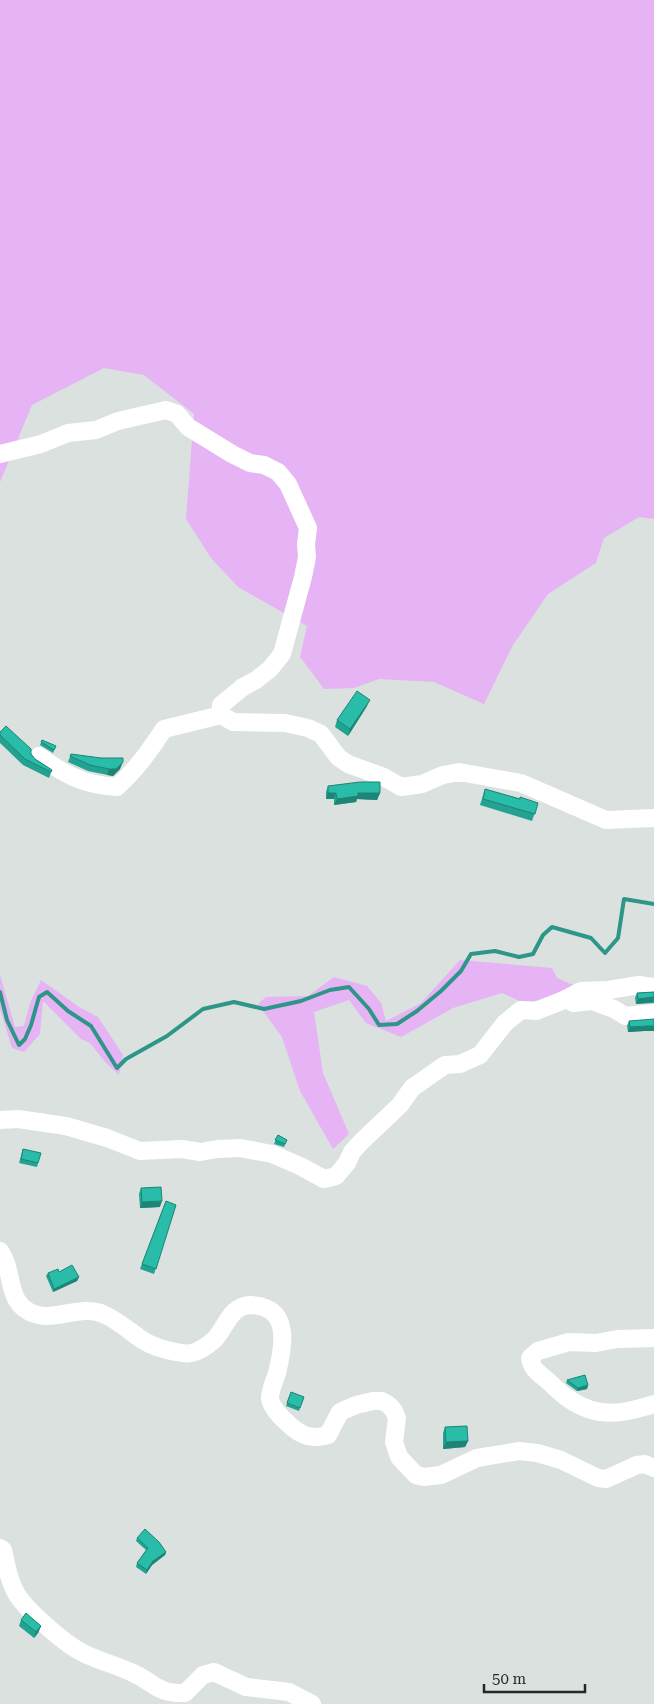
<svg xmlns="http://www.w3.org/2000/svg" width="654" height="1704" font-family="'Roboto Serif',serif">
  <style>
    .green { fill: #e6b3f5 }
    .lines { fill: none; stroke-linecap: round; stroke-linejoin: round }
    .stream { stroke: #2d9688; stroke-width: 4 }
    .minor { stroke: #fff; stroke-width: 18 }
    .wall { fill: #23a291 }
    .shaded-wall { fill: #1d8476 }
    .building { fill: #29bca9; stroke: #1d8476 }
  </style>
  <rect width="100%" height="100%" fill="#dae1df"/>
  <g class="green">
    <polygon points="0,0 654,0 654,519 639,517 604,538 596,563 548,594 513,645 484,704 434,682 379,679 354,688 324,689 300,657 307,626 238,587 211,558 186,519 194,414 144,375 104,368 32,405 0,482"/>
    <polygon points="460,960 552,968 557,978 573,985 544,1000 522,1002 502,993 453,1008 401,1037 366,1023 349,1000 314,1012 323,1073 349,1134 333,1149 300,1091 282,1037 258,1004 266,997 308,996 334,977 367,986 381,1003 386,1021 421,1003"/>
    <polygon points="0,975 15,1027 24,1026 30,1003 41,980 79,1007 98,1017 123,1055 119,1075 106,1063 90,1043 81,1039 43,1001 40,1034 24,1052 12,1048 0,1009"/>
  </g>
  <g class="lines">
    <polyline class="stream" points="0,992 7,1020 19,1045 25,1039 31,1025 39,997 47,992 68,1011 91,1026 117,1068 126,1059 167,1036 203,1009 234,1002 264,1009 301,1001 330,990 349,987 369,1009 379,1025 397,1024 417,1011 441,991 461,971 471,954 495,951 519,957 533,954 543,935 552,927 591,938 605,953 618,938 624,899 654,904"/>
    <g class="minor">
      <polyline points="0,454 41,444 68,433 96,430 118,421 166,410 177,414 188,427 232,454 250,463 264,465 278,472 288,484 308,528 306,544 307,557 303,577 282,654 270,669 256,680 243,687 221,705 221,715 233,722 285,723 308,728 321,734 338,757 348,764 384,777 401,787 422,784 443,775 459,772 521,783 606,820 654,818"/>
      <path d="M39,756c26,19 45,29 78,31 19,-17 33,-37 47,-58l57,-14"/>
      <polyline points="573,1003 592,1001 614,1009 625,1016 654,1013"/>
      <polyline points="0,1120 18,1119 66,1126 107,1138 140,1151 182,1149 200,1152 217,1149 240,1148 272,1154 300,1166 324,1179 336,1176 347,1163 352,1152 361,1142 400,1105 412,1088 445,1065 460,1064 480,1055 505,1023 521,1010 536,1011 564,1000 581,991 608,990 639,985 654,987"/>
      <path d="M0,1251c13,18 7,45 25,58 23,18 53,-6 78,5 15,6 27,18 41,27 10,6 21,9 32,11 6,1 12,3 19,0 6,-2 13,-7 19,-12 12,-12 16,-35 37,-35 40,2 33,40 26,68 -2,7 -7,17 -7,25 1,11 15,23 23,30 11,9 21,11 35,7l12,-23 16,-7 17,-4h9l7,4 5,6 3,7 -3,24 5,15 17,18 8,2 17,-2 36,-17 42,-7 18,2 24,7 37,18 8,1 31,-14 8,-1 9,4"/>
      <path d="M654,1338l-37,1 -21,4 -27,-1 -31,9 -8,7c1,11 10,16 18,23 7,6 13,13 21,18 29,20 54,15 85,5"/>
      <path d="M0,1548l3,2c3,13 5,28 12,41 8,17 50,53 68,62 16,8 33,12 50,20 22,10 24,21 52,20l18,-18 11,-3 32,15 43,5 23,12"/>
    </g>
  </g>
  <g class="wall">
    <polygon points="367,706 348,736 335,727 337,720"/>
    <polygon points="0,732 31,754 35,759 52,770 49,778 23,765 0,743"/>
    <polygon points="42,740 56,746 53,753 40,745"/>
    <polygon points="71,754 120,769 113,776 88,771 68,762"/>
    <polygon points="328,786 380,793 377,800 357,799 356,802 334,805 334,799 326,799 326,792"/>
    <polygon points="485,789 520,799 538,803 532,821 480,805"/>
    <polygon points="654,992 654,1003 636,1004 635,998 637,993"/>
    <polygon points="629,1021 644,1031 628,1032 627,1026"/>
    <polygon points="278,1135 287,1140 284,1147 274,1144"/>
    <polygon points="23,1149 38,1163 37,1167 19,1163"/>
    <polygon points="141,1188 160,1207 140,1208 139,1194"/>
    <polygon points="166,1201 176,1205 154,1274 140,1269"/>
    <polygon points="59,1272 79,1277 77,1281 53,1292 46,1276 48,1273"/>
    <polygon points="567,1380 588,1385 587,1389 577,1391 566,1383"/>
    <polygon points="291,1392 304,1397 299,1411 286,1406"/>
    <polygon points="445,1427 468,1441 465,1447 443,1449 443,1433"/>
    <polygon points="137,1538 166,1552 165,1555 152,1565 146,1574 136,1567 137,1563 146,1550 136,1541"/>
    <polygon points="21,1620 41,1626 38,1633 34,1638 19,1626"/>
  </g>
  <g class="shaded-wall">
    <polygon points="370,700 367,706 348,736 350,729"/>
    <polygon points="123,762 120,769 113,776 107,775 109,769"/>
    <polygon points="328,793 336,793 334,799 326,799"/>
    <polygon points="358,793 380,793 377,800 357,799 356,802 334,805 337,799"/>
    <polygon points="654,997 653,1002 636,1004 638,999"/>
    <polygon points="646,1026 654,1026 654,1031 644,1031 628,1032 630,1027"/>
    <polygon points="162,1201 160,1207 140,1208 142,1202"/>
    <polygon points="79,1277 77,1281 53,1292 54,1289"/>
    <polygon points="588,1385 587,1389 577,1391 578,1388"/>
    <polygon points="468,1441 465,1447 443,1449 446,1442"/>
    <polygon points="166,1552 165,1555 152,1565 146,1574 147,1570 153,1561"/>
    <polygon points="41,1626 38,1633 34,1638 36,1632"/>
  </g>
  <g class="building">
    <polygon points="357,691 370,700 350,729 337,720"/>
    <polygon points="6,726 31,749 31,754 35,759 52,770 51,772 25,759 0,735 0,732"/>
    <polygon points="42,740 56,746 54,750 41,742"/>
    <polygon points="71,754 101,758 123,758 123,762 116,769 109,769 90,765 70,756"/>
    <polygon points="360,782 380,782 380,793 358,793 358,796 337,799 336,793 328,793 328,786"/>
    <polygon points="485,789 520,799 520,797 538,803 535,814 483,799"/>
    <polygon points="654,992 654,997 638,999 637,993"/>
    <polygon points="654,1019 654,1026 646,1026 630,1027 629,1021"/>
    <polygon points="278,1135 287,1140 285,1144 275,1140"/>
    <polygon points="23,1149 41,1153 38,1163 21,1159"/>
    <polygon points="161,1187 162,1201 142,1202 141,1188"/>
    <polygon points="166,1201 176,1205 156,1269 142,1264"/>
    <polygon points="72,1265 79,1277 54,1289 48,1273 58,1269 59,1272"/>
    <polygon points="585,1375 588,1385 578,1388 567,1380"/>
    <polygon points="291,1392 304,1397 300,1408 287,1403"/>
    <polygon points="467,1426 468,1441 446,1442 445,1427"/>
    <polygon points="145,1529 159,1542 166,1552 153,1561 147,1570 137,1563 148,1548 137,1538"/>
    <polygon points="26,1613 41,1626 36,1632 21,1620"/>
  </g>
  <path d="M484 1684v8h101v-8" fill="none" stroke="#252828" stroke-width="2.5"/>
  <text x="492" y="1684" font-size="15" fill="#252828" stroke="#dae1df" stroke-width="4" paint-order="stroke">50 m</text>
</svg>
